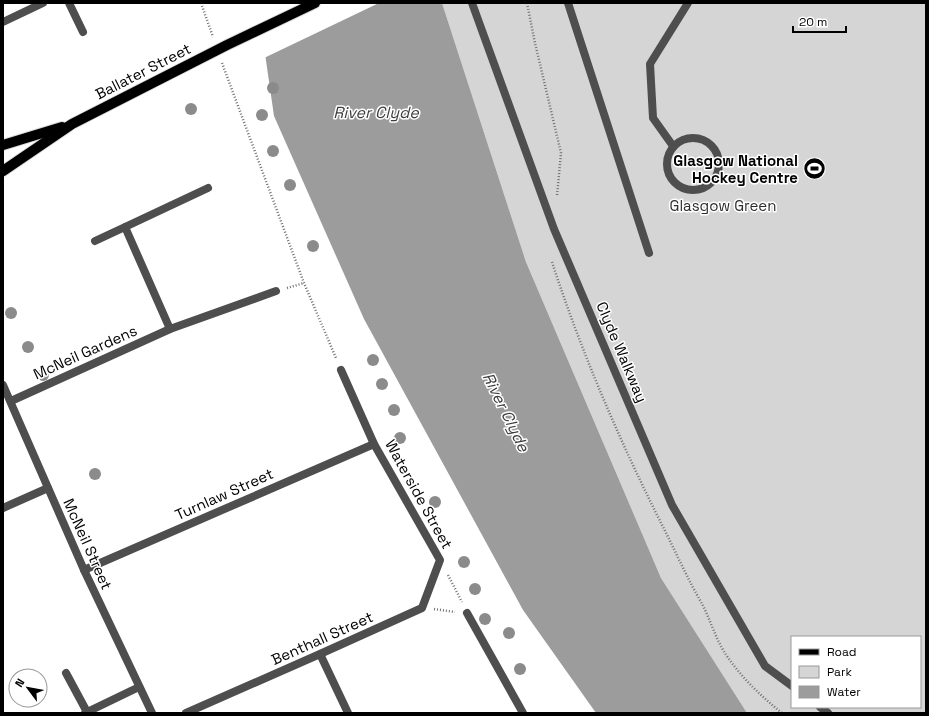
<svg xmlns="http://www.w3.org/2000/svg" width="929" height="716" font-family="'Space Grotesk',sans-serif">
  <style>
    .green { fill: #d5d5d5; fill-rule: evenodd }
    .water { fill: #9c9c9c }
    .pier { fill: #fff }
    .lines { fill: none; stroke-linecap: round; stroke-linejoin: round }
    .primary-casing { stroke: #dbdbdb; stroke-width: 12 }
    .path { stroke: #707070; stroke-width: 2.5; stroke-dasharray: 1 2; stroke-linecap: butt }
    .service { stroke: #4e4e4e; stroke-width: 8 }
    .pedestrian { stroke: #4e4e4e; stroke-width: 8 }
    .minor { stroke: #4e4e4e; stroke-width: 8 }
    .primary { stroke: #000; stroke-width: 10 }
    .tree { fill: #8b8b8b }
    .labels { text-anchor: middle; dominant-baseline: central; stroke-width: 3; stroke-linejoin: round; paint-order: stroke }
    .street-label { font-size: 15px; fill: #000; stroke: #fff }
    .poi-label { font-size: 15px; font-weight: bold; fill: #000; stroke: #fff; text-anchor: end }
    .park-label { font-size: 15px; fill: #2c2c2c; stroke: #fff }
    .water-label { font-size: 16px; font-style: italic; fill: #3d3d3d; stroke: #fff }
  </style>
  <rect width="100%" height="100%" fill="#fff"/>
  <path class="green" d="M442,3h484v710h-179l-86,-135 -135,-316zM792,637h128v70h-128z"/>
  <polygon class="water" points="255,3 442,3 526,262 661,578 747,713 596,713 523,610 364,319 274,116 259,12"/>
  <polygon class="pier" points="253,3 379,3 264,58 257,12"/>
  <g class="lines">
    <defs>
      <g id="primary">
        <polyline points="3,145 62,127"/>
        <polyline points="3,171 72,124 227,45 315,3"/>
      </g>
    </defs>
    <use href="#primary" class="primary-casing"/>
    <g class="path">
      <polyline points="201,3 213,37"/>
      <polyline points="527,3 535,43 561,153 557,196"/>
      <polyline points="222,63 304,283 336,358"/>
      <path d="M552,262c29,89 66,175 108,259 14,27 26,55 41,81 10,18 15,40 28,57 15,21 33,38 53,54"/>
      <polyline points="287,288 304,283"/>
      <polyline points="448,575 462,602"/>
      <polyline points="434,609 455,612"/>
    </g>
    <g class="service">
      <polyline points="69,3 83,32"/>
      <polyline points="568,3 649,253"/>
      <circle cx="693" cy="164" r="26"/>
      <polyline points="673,146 653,118 650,64 688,3"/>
      <polyline points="66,673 87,712"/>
      <polyline points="85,713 139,687"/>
    </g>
    <g class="pedestrian">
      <polyline points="472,3 554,229 672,505 765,666 792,686"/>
      <polyline points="820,707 828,713"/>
    </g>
    <g class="minor">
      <polyline points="3,22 43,3"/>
      <polyline points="95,241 125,227"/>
      <polyline points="170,329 125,227 208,188"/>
      <polyline points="3,385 84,570 152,713"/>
      <polyline points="11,401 170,329 276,291"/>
      <polyline points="3,508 48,488"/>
      <polyline points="84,570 374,444"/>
      <polyline points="467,613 523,713"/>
      <polyline points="320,654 348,713"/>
      <polyline points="186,713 320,654 422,608 440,560 374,444 341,370"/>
    </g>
    <use href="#primary" class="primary"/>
  </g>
  <g class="tree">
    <circle cx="273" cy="88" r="6"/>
    <circle cx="191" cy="109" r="6"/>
    <circle cx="262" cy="115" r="6"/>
    <circle cx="273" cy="151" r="6"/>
    <circle cx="290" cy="185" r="6"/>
    <circle cx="313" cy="246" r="6"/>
    <circle cx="11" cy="313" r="6"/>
    <circle cx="28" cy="347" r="6"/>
    <circle cx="373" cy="360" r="6"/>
    <circle cx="43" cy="375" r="6"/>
    <circle cx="382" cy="384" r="6"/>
    <circle cx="394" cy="410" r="6"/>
    <circle cx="400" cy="438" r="6"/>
    <circle cx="95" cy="474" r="6"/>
    <circle cx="435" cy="502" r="6"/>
    <circle cx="464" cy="562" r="6"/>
    <circle cx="475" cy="589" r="6"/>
    <circle cx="485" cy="619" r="6"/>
    <circle cx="509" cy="633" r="6"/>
    <circle cx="520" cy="669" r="6"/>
  </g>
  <defs>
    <symbol id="stadium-disc" viewBox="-11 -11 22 22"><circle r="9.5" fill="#000" stroke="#fff"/><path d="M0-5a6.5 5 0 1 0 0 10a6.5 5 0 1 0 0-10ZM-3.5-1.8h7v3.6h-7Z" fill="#fff"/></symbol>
  </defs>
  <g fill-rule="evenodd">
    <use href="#stadium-disc" x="802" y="156" width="25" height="25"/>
  </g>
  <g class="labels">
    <g class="street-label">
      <text transform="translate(143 71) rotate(-27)">Ballater Street</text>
      <text transform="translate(85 352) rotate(-24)">McNeil Gardens</text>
      <text transform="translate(622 352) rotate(67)">Clyde Walkway</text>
      <text transform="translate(224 494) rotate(-24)">Turnlaw Street</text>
      <text transform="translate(419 494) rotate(61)">Waterside Street</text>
      <text transform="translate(88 544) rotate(66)">McNeil Street</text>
      <text transform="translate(322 638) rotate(-24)">Benthall Street</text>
    </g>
    <g class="poi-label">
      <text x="798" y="160">Glasgow National<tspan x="798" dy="17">Hockey Centre</tspan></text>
    </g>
    <g class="park-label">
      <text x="723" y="205">Glasgow Green</text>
    </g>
    <g class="water-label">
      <text x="376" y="112">River Clyde</text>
      <text transform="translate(506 412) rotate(64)">River Clyde</text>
    </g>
  </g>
  <rect width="929" height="716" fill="none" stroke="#000000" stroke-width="8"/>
  <rect x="791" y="636" width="130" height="72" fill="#ffffff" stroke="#999999"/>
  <rect x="799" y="649" width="20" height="6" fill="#000000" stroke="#999999"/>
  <text x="827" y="656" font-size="12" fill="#000000">Road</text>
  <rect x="799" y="666" width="20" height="12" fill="#d5d5d5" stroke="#999999"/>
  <text x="827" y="676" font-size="12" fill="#000000">Park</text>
  <rect x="799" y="686" width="20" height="12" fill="#9c9c9c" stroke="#999999"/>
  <text x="827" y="696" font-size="12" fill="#000000">Water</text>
  <g transform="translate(28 688) rotate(302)"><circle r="19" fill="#ffffff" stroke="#999999"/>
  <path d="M0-3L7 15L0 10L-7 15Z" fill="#000000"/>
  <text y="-6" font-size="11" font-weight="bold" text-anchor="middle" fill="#000000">N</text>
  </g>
  <path d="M793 26v6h53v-6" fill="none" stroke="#000000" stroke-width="2"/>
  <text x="799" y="26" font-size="12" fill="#000000" stroke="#ffffff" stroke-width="3" paint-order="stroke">20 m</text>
</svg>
